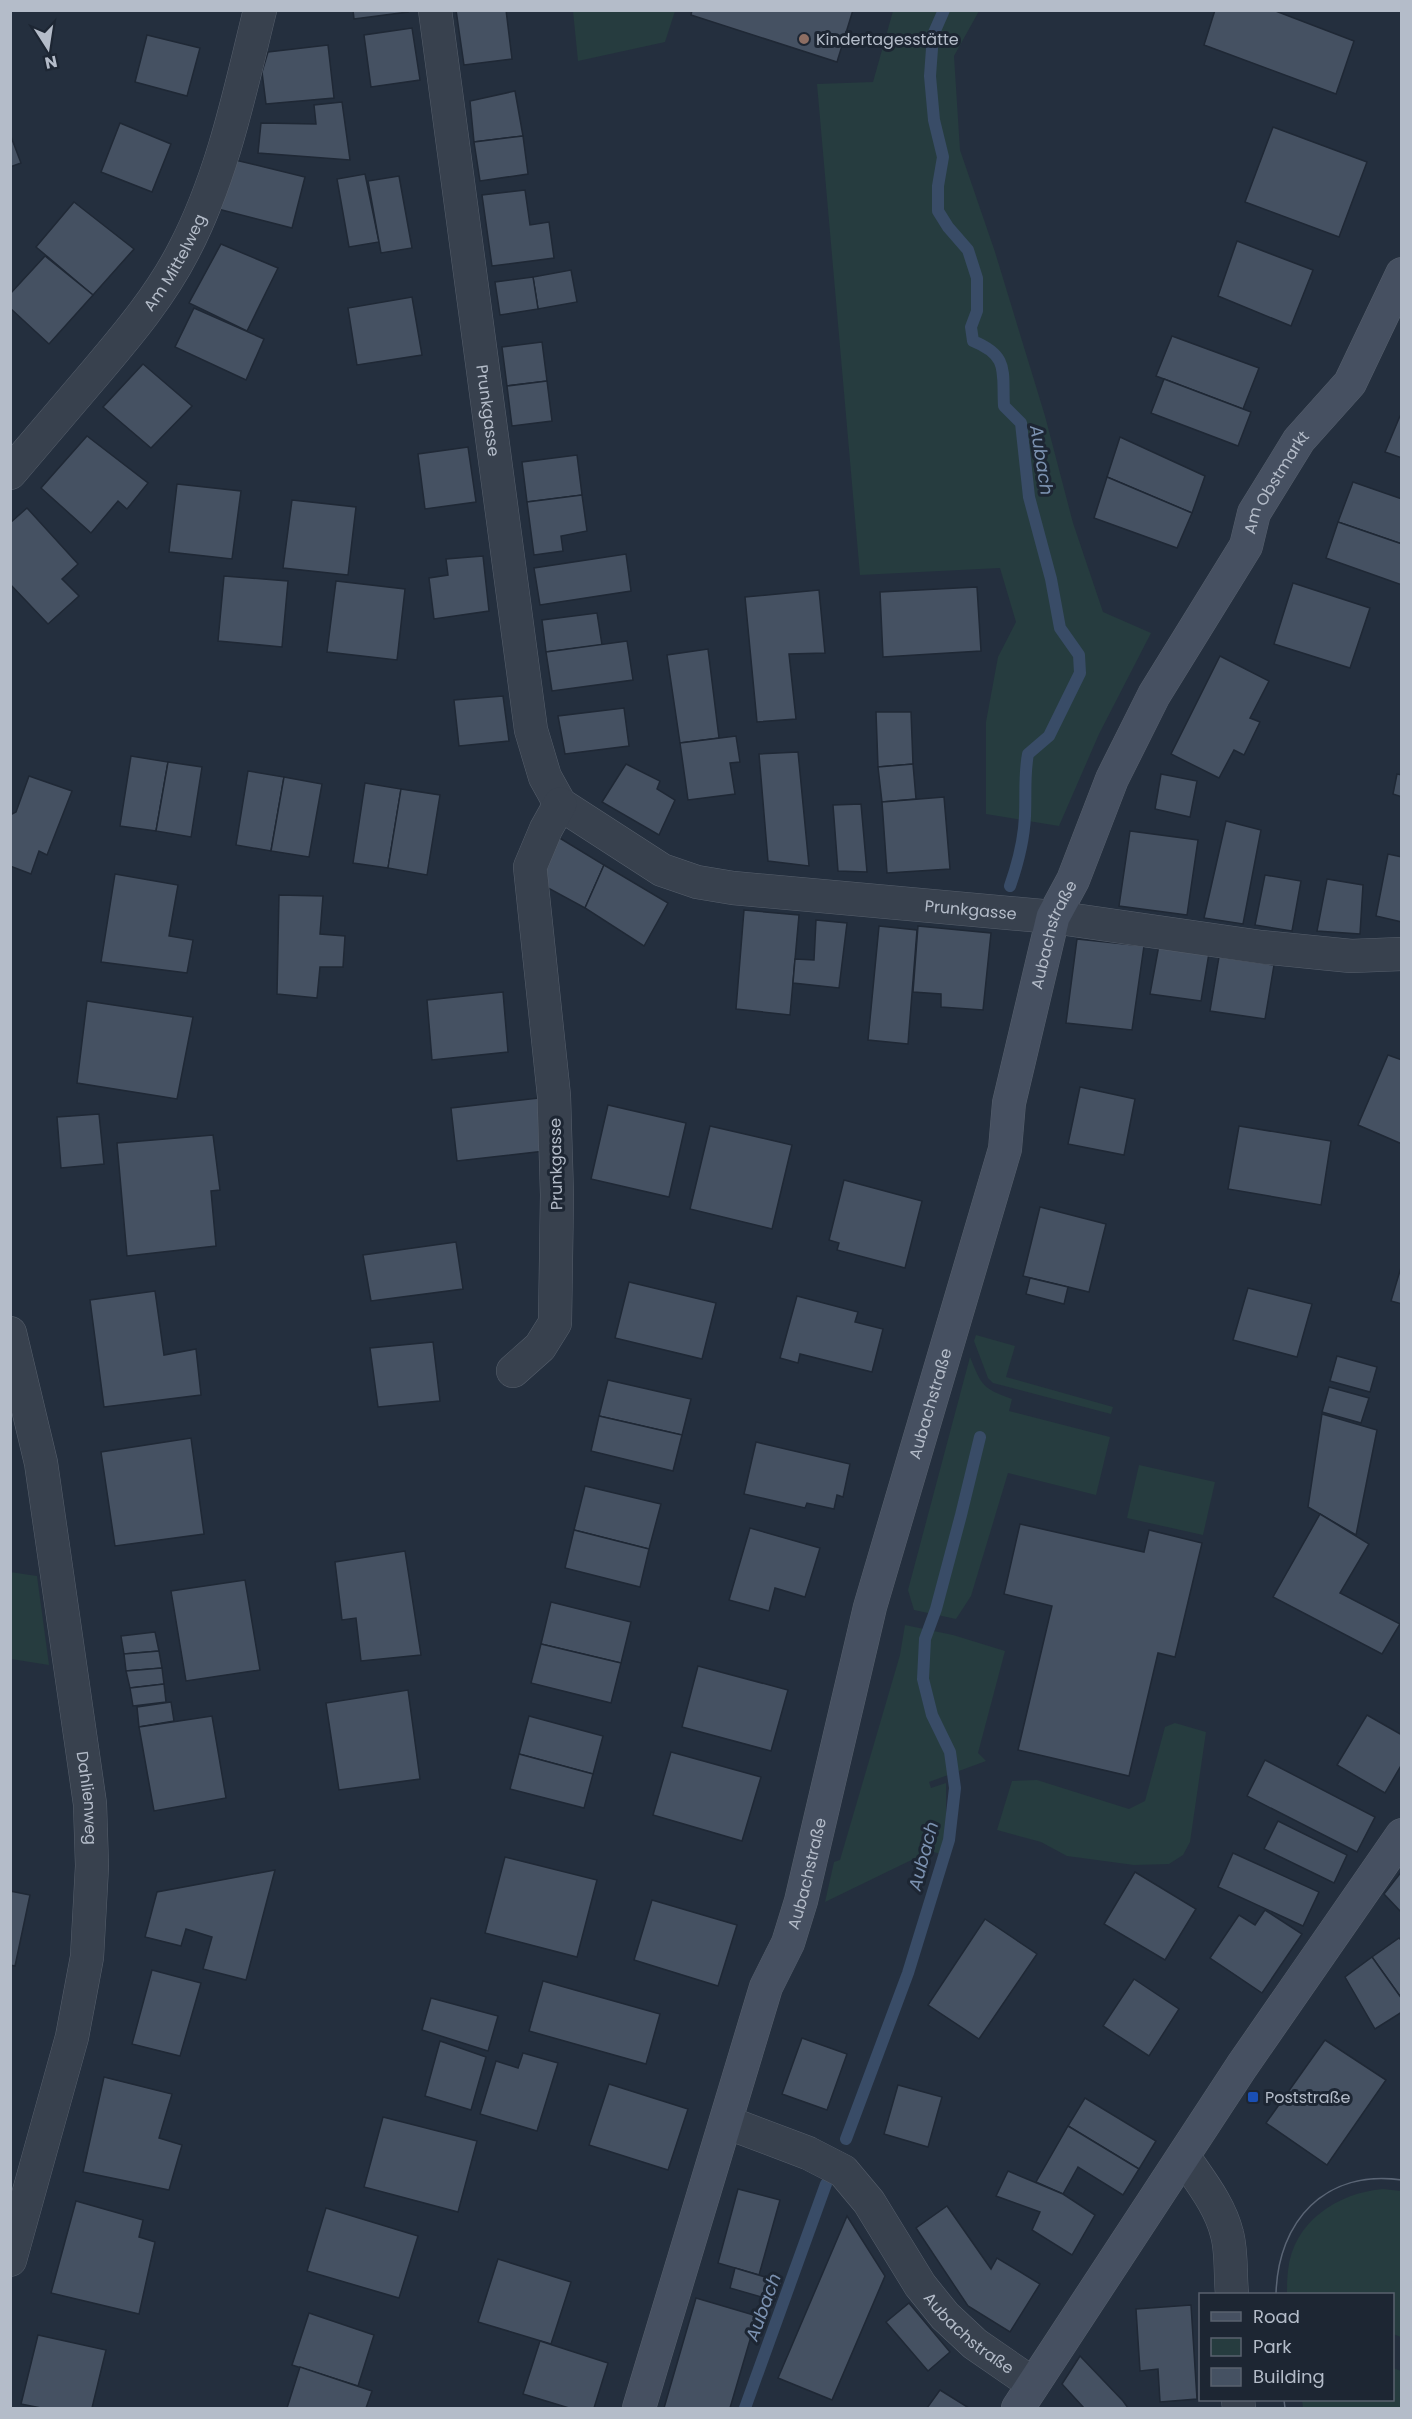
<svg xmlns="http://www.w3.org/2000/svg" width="1412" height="2419" font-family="Poppins,sans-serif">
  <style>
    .green { fill: #263c3f }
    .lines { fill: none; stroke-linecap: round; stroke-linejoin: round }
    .stream { stroke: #394c67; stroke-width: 12 }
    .building { fill: #455162; stroke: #1f2835; stroke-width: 1.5 }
    .street-casing { stroke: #565f6c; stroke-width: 34 }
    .secondary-casing { stroke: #565f6c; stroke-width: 34 }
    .street { stroke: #38414e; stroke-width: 33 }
    .secondary { stroke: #465061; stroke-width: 33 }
    .tram { stroke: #5a6575; stroke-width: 1.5 }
    .education-dot { fill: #8d6e63; stroke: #1d2633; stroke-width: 2 }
    .transit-dot { fill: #1a4fb4; stroke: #1d2633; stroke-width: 2 }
    .labels { text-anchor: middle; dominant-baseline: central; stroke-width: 6; stroke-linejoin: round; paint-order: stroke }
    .poi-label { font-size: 16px; fill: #b4bcc9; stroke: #1d2633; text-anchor: start }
    .street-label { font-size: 16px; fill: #b4bcc9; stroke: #1d2633 }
    .water-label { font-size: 18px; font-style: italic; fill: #7c92b1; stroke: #1d2633 }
  </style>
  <rect width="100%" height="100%" fill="#242f3e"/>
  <g class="green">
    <polygon points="573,11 573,10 675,11 665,42 578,61"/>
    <polygon points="893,11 979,11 954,56 960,150 995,252 1045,416 1073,523 1103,612 1151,633 1099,734 1059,826 986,814 986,722 998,657 1016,622 1000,568 860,575 817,84 873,82"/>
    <polygon points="976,1335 1015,1346 1006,1377 1113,1407 1111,1414 993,1383 988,1378 974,1341"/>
    <path d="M970,1357c12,29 12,31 42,42l-3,12 101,26 -14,58 -88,-22 -37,123 -15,23 -42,-9 -6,-20z"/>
    <polygon points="1139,1465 1215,1482 1203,1535 1127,1518"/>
    <polygon points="10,1572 37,1576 49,1665 11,1659"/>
    <polygon points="905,1625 953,1635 1005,1651 978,1753 986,1761 929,1782 931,1788 946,1783 946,1837 941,1854 930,1851 825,1902 834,1862 840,1860 900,1655"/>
    <polygon points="1175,1723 1206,1732 1190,1842 1183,1855 1169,1864 1134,1865 1067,1856 1041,1842 997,1830 1012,1781 1037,1780 1129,1809 1145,1801 1165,1727"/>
    <path d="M1383,2189l18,2v146l-8,-3 -1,-40h-105c0,-7 0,-15 1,-23 5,-49 49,-78 95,-82z"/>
    <polygon points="1393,2368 1401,2371 1401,2408 1303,2408 1302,2400 1392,2400"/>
  </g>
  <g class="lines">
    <g class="stream">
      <path d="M944,10l-11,25 -3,41 4,44 9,37 -5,29v25l10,16 20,23 9,28v33l-6,16 2,14c37,15 29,31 31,65l17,17 8,74 22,82 9,49 19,27 1,18 -31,63 -21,18c-4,21 -2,40 -3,62 -1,24 -7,47 -15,70"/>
      <polyline points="846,2139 908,1973 949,1840 955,1788 950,1752 932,1715 923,1679 925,1639 936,1609 961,1515 980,1437"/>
      <polyline points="745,2408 826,2184"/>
    </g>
  </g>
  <g class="building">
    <polygon points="353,10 408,10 408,12 354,19"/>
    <polygon points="456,10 506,10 512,59 464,65"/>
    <polygon points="692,10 853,10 837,62 691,15"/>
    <polygon points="1215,10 1273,10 1354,41 1336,94 1204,45"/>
    <polygon points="412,28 420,80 371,87 364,35"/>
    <polygon points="147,35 200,48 187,96 135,82"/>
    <polygon points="328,45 334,98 266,104 262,72 268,52"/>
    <polygon points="515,91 523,136 474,142 470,101"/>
    <polygon points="342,102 350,160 258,153 261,123 316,124 314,105"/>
    <polygon points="120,123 171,144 152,192 101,172"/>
    <polygon points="1273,127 1367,162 1339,237 1245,202"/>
    <polygon points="10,134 21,163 10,167"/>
    <polygon points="523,136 528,174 480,181 474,142"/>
    <polygon points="231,159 305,177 292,228 218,209"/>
    <polygon points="365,174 379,242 349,247 337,179"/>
    <polygon points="399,176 412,248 381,253 368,181"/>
    <polygon points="525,190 530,225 549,222 554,258 492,266 482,195"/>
    <polygon points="74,202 134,249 93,295 36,247"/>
    <polygon points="1237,241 1313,270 1291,326 1218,296"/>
    <polygon points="221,244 278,268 247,331 189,303"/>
    <polygon points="45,256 93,295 49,344 10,308 10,294"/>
    <polygon points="571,270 577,302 538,309 533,277"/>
    <polygon points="533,277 538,309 500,315 495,282"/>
    <polygon points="412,297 422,355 357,365 348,308"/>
    <polygon points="194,308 264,339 246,380 175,347"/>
    <polygon points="1172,336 1259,368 1243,409 1156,376"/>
    <polygon points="542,342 547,381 507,386 502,347"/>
    <polygon points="143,364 192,406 151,448 103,407"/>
    <polygon points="1164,379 1251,412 1238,446 1151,413"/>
    <polygon points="547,381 552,421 512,426 507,386"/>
    <polygon points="1400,416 1402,416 1402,458 1385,452"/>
    <polygon points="87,436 148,483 127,509 118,501 91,533 41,488"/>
    <polygon points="1120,437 1205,476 1192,513 1107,477"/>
    <polygon points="468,447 476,502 425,509 418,454"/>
    <polygon points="577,455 582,495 527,502 522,462"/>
    <polygon points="1107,477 1192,513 1177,548 1094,518"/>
    <polygon points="1353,482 1402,499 1402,544 1338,522"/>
    <polygon points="177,484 241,491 232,559 169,552"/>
    <polygon points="582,495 587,531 561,536 563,551 534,555 527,502"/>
    <polygon points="292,500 356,507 348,575 283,568"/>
    <polygon points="27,508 78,564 62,579 79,596 48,624 10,584 10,523"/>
    <polygon points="1338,522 1402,544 1402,585 1326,558"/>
    <polygon points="626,554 631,591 540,605 534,568"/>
    <polygon points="483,556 489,611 434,619 429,578 448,575 446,559"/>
    <polygon points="224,576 288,581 282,647 218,641"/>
    <polygon points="336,581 405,589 397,660 327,652"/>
    <polygon points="1293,583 1370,608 1350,668 1274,644"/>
    <polygon points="977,587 981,651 883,657 880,592"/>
    <polygon points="819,590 825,653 789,654 796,719 757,722 745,597"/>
    <polygon points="597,613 602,645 546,652 542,620"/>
    <polygon points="627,641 633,680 552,691 546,652"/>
    <polygon points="708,649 719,738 680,743 667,655"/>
    <polygon points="1220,656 1269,681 1250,718 1260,722 1244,755 1234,750 1219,778 1171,754"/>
    <polygon points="503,696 509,741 459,746 454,700"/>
    <polygon points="624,708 629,746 565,754 558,716"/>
    <polygon points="876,712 911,712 913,764 878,767"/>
    <polygon points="736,736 740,762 730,763 735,794 688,800 680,743"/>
    <polygon points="798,752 809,866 768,861 759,754"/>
    <polygon points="131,756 168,762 156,831 120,826"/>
    <polygon points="168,762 202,767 191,837 156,831"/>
    <polygon points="626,764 660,781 657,789 675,800 659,835 602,802"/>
    <polygon points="913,764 916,799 882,802 878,767"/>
    <polygon points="248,771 284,777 271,851 236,845"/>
    <polygon points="1161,774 1197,781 1190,817 1155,809"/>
    <polygon points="1397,774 1402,775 1402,797 1393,794"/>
    <polygon points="29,776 72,791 47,855 39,851 31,874 10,866 10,815 16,812"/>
    <polygon points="284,777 322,784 309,857 271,851"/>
    <polygon points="365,783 401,789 388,868 353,863"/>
    <polygon points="401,789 440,795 427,875 388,868"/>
    <polygon points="944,797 950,869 887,873 882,802"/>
    <polygon points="861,804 867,872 838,871 833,805"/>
    <polygon points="1226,821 1261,830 1243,924 1204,918"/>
    <polygon points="1130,831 1198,840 1187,915 1119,906"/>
    <polygon points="558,837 604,865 585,908 537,882"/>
    <polygon points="1388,854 1402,857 1402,922 1376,916"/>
    <polygon points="604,865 668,903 644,946 585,908"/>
    <polygon points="115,874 178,885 169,936 193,940 187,973 101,962"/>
    <polygon points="1265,875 1301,881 1292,931 1255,925"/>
    <polygon points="1327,879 1363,885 1360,934 1317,931"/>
    <polygon points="279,895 323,896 320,934 345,936 343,967 320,967 317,998 277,994"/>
    <polygon points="744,910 799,915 790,1015 736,1009"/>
    <polygon points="816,920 847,923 839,988 793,983 795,959 814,960"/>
    <polygon points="879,926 917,930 908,1044 868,1040"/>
    <polygon points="918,926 991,933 983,1010 941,1007 941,994 913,992"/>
    <polygon points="1077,939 1144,946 1132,1030 1066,1023"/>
    <polygon points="1159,945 1209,953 1201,1001 1150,994"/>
    <polygon points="1219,957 1274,965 1265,1019 1210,1011"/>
    <polygon points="503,992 508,1052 432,1060 427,1000"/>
    <polygon points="87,1001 193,1017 177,1099 77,1083"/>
    <polygon points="1388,1055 1402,1060 1402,1144 1358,1125"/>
    <polygon points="1080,1087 1135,1099 1124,1155 1068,1144"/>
    <polygon points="539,1098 545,1151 457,1161 451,1108"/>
    <polygon points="608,1105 686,1123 669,1197 591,1179"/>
    <polygon points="99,1114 104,1164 61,1168 57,1117"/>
    <polygon points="710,1126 792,1145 772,1229 690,1209"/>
    <polygon points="1239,1126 1331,1141 1321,1205 1228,1189"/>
    <polygon points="213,1135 220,1190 211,1191 216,1246 127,1256 117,1143"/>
    <polygon points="844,1180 922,1201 905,1268 837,1250 839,1243 829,1240"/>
    <polygon points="1040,1207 1106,1224 1089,1292 1023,1276"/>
    <polygon points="456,1242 463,1289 371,1301 363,1255"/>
    <polygon points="1402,1264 1402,1304 1391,1301"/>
    <polygon points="1030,1278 1068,1287 1064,1304 1026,1294"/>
    <polygon points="629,1282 716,1303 702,1359 615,1338"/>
    <polygon points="1248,1288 1312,1304 1297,1357 1233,1340"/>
    <polygon points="155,1291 164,1355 196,1349 201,1395 104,1407 90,1300"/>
    <polygon points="797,1296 858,1312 855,1322 883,1329 872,1372 800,1354 798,1363 780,1358"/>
    <polygon points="433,1342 440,1401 378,1407 370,1348"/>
    <polygon points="1337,1356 1377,1367 1370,1392 1330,1381"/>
    <polygon points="608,1380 691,1399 682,1435 599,1416"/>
    <polygon points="1329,1387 1369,1398 1361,1423 1322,1412"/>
    <polygon points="1322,1414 1377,1430 1356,1535 1308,1507"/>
    <polygon points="599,1416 682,1435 673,1471 591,1451"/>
    <polygon points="191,1438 204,1534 115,1546 101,1452"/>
    <polygon points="756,1442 850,1464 843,1497 837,1495 834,1509 807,1503 805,1508 744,1494"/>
    <polygon points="585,1486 661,1504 649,1549 574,1530"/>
    <polygon points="1320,1514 1369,1544 1340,1593 1400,1624 1382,1654 1273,1597"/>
    <polygon points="1020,1524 1144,1552 1149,1530 1202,1543 1175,1657 1158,1653 1129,1776 1018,1750 1052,1606 1004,1594"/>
    <polygon points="750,1528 820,1548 805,1597 775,1588 769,1611 729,1600"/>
    <polygon points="574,1530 649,1549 640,1587 565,1568"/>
    <polygon points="405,1551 421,1655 361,1661 356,1618 342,1620 335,1562"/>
    <polygon points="245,1580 260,1670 186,1681 171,1591"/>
    <polygon points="551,1602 631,1622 621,1663 541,1644"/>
    <polygon points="155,1632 159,1651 124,1654 121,1636"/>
    <polygon points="541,1644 621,1663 611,1703 531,1683"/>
    <polygon points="159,1651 162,1668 126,1671 124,1654"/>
    <polygon points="698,1666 788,1690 771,1751 682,1727"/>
    <polygon points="162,1668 164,1684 130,1688 126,1671"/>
    <polygon points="164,1684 166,1702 133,1706 130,1688"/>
    <polygon points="408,1690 420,1779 339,1790 326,1703"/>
    <polygon points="171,1702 174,1721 139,1727 137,1707"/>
    <polygon points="1367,1715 1402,1735 1402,1764 1385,1793 1337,1765"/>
    <polygon points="212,1716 226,1798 154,1811 139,1727"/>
    <polygon points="529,1716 603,1736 593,1774 519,1754"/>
    <polygon points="671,1752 761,1777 742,1841 653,1815"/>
    <polygon points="519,1754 593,1774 584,1808 510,1789"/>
    <polygon points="1265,1760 1375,1817 1357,1852 1247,1796"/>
    <polygon points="1278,1821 1347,1855 1334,1883 1264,1849"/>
    <polygon points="1233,1853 1319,1892 1303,1926 1218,1887"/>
    <polygon points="505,1857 597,1880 577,1957 485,1933"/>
    <polygon points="275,1870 246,1980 203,1969 212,1937 186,1929 181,1946 145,1937 157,1892"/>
    <polygon points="1402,1871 1402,1913 1384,1894"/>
    <polygon points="1135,1872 1196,1909 1165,1960 1104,1924"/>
    <polygon points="10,1891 30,1895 15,1966 10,1965"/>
    <polygon points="652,1900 737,1925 718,1986 634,1960"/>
    <polygon points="1265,1910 1302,1934 1262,1993 1210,1958 1239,1915 1255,1925"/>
    <polygon points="985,1919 1037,1954 979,2039 928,2005"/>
    <polygon points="1399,1938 1402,1941 1402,1999 1372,1957"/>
    <polygon points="1372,1957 1402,1999 1402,2012 1375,2029 1345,1977"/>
    <polygon points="152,1970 201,1983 180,2056 132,2044"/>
    <polygon points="1134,1979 1179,2009 1149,2056 1103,2026"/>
    <polygon points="543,1981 660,2014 646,2064 529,2031"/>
    <polygon points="431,1998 498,2016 488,2051 422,2030"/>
    <polygon points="802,2038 847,2054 827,2110 782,2094"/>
    <polygon points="1325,2040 1386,2080 1327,2165 1266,2123"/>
    <polygon points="440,2041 486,2057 471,2110 425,2096"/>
    <polygon points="523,2053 558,2063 537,2131 480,2114 496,2061 518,2068"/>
    <polygon points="104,2077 172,2094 159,2138 182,2145 169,2190 83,2172"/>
    <polygon points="609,2084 688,2109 668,2170 589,2145"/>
    <polygon points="898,2085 942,2097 928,2147 884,2134"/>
    <polygon points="1085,2098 1156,2141 1139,2169 1068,2126"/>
    <polygon points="383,2117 477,2141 458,2212 364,2187"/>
    <polygon points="1068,2126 1139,2169 1123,2195 1078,2167 1063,2194 1036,2182"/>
    <polygon points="1008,2171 1063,2194 1095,2215 1072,2255 1032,2230 1040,2212 996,2196"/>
    <polygon points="738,2189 780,2200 759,2275 718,2263"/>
    <polygon points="76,2201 143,2220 139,2237 155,2242 139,2314 51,2293"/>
    <polygon points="947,2206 991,2269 997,2258 1040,2284 1010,2332 968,2306 916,2228"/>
    <polygon points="326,2208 418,2236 399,2298 307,2271"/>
    <polygon points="847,2216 885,2276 832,2400 778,2378"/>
    <polygon points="498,2259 571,2282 551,2344 478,2322"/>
    <polygon points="735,2268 782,2282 775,2301 730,2288"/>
    <polygon points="696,2298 757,2316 730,2408 664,2408"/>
    <polygon points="909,2303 950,2352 928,2371 886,2322"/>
    <polygon points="1191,2305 1197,2399 1160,2402 1158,2369 1140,2371 1136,2309"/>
    <polygon points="309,2313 374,2335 358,2386 292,2365"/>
    <polygon points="38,2335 106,2350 92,2408 41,2408 21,2404"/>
    <polygon points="540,2341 608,2363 594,2408 569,2408 523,2394"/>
    <polygon points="1080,2356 1123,2401 1128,2408 1084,2408 1062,2384"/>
    <polygon points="300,2367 372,2391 366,2408 287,2408"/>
    <polygon points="940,2390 969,2408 927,2408"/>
  </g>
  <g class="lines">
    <defs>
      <g id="street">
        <path id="s1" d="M435,10l96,720 14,47 15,27 102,66 35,12 36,6 320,29 208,30 90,9 51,-2"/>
        <path id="s2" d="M10,473c29,-34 58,-68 86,-101 33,-39 65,-77 88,-122 39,-75 56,-159 76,-240"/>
        <path id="s3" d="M10,1333l31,130 49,341 2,62 -5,91 -15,80 -62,223"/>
        <polyline points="513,1371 540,1347 555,1323 557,1195 554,1096 530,867 546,829 560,804"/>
        <path id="s4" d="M726,2122l82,31 35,18 26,31 51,83 25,31 30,28 58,40"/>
        <path d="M1184,2157c16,24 36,48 43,77 5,18 3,41 5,60"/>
        <polyline points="1238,2400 1239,2408"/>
      </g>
      <g id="secondary">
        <path id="s5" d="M639,2408l127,-421 22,-44 13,-42 69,-294 135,-458 4,-46 44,-186 20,-37 39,-101 42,-84 92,-149 8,-33 45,-73 51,-57 52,-109"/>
        <polyline points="1018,2408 1242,2066 1402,1835"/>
      </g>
    </defs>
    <use href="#street" class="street-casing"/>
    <use href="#secondary" class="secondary-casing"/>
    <use href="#street" class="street"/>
    <use href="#secondary" class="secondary"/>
    <g class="tram">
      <path d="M1276,2294c2,-73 49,-125 126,-114"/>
      <polyline points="1284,2400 1285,2408"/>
    </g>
  </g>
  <circle class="education-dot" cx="804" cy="39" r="6"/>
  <rect class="transit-dot" x="1247" y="2091" width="12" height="12" rx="3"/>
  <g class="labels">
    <g class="poi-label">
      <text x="816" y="39">Kindertagesstätte</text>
      <text x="1265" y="2097">Poststraße</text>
    </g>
    <g class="street-label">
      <text stroke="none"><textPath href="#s2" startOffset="268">Am Mittelweg</textPath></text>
      <text stroke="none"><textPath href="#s1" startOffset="404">Prunkgasse</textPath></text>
      <text stroke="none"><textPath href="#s5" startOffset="2040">Am Obstmarkt</textPath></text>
      <text stroke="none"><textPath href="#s1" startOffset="1240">Prunkgasse</textPath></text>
      <text stroke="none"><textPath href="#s5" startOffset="1533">Aubachstraße</textPath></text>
      <text transform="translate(556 1164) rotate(-91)">Prunkgasse</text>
      <text stroke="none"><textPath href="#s5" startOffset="1047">Aubachstraße</textPath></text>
      <text stroke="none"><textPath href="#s3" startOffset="472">Dahlienweg</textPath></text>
      <text stroke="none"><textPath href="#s5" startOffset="561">Aubachstraße</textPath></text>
      <text stroke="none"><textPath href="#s4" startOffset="334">Aubachstraße</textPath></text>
    </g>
    <g class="water-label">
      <text transform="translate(1042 460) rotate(81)">Aubach</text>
      <text transform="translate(923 1856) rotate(-75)">Aubach</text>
      <text transform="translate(763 2307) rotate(-70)">Aubach</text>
    </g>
  </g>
  <rect width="1412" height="2419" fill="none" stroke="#b4bcc9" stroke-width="24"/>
  <rect x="1199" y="2293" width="195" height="108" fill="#1d2633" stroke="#59626f" stroke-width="1.5"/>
  <rect x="1211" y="2312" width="30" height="9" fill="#465061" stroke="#59626f" stroke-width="1.5"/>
  <text x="1253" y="2323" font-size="18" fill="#b4bcc9">Road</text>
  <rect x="1211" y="2338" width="30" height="18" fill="#263c3f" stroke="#59626f" stroke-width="1.5"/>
  <text x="1253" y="2353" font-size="18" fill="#b4bcc9">Park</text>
  <rect x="1211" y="2368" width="30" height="18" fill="#455162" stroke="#59626f" stroke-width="1.5"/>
  <text x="1253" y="2383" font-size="18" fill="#b4bcc9">Building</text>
  <g transform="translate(48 48) rotate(168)" stroke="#1d2633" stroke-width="4.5" paint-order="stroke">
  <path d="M0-4.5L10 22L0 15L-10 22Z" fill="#b4bcc9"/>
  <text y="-9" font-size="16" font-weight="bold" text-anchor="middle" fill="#b4bcc9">N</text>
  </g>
</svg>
